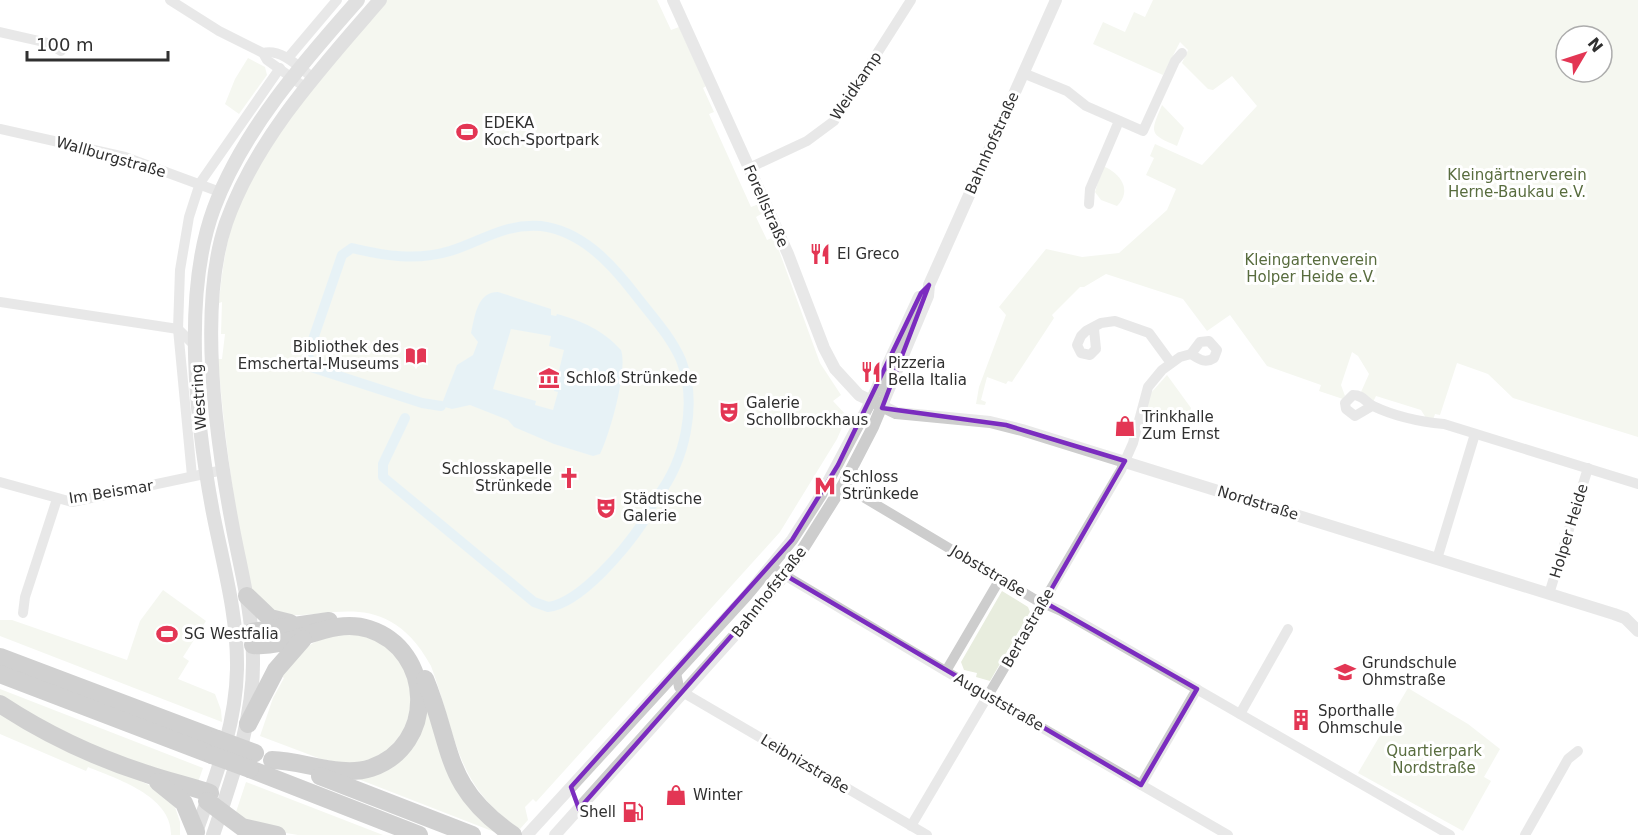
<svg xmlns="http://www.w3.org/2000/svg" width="1638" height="835" font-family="'DejaVu Sans',sans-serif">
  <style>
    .green { fill: #e8edde; fill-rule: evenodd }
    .water { fill: #cbe3ec; fill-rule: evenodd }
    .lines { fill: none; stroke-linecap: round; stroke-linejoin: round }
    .canal { stroke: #cbe3ec; stroke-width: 10 }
    .minor { stroke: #cdcdcd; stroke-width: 10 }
    .tertiary { stroke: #cdcdcd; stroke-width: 12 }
    .secondary { stroke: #bababa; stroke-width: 14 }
    .motorway { stroke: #979797; stroke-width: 18 }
    .motorway-bridge { stroke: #979797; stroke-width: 18 }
    .marked { fill: none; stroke: #7b2cbf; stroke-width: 4.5; stroke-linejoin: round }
    .labels { text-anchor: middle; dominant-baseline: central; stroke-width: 6; stroke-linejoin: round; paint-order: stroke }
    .street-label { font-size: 15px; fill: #303030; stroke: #fff }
    .poi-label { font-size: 15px; fill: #303030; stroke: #fff; text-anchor: start }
    .park-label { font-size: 15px; fill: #586c3e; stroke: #fff }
  </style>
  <rect width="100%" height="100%" fill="#fff"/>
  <g class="green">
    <path d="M387,0h270l14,30 8,-3 27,59 -3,2 11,24 -5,2 42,93 8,-3 4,9 -7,4 11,23 7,-3 46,126 21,32 -8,6 14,15 -10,23 -57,93 -244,270 -3,-3 -8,8 3,13 -8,9c-65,-42 -64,-96 -89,-163 -55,-101 -133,-22 -173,-65 -14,-15 -14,-47 -18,-66 -10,-59 -17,-116 -22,-176h4l3,-25h-4l1,-32 -3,1c3,-33 7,-63 18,-94 4,-12 12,-22 17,-33 35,-65 84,-121 133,-176z"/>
    <path d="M1153,0h485v437l-125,-39 -25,-24 -31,-11 -17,52 -5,-1 -2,6 -7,-2 -5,-8 -45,-14 -3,6 -12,-10 8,-18 -11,-18 -6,-4 -11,33 4,11 -2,3 -24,-8 2,-6 -54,-19 -37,-51 -23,16 -24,-32 -77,-25 -22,13h-4l-28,28 2,3 -42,64 -4,-1 -2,3 -19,-7 -6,23 5,2 -1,3 -9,-1 3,-17 27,-72 -7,-8 47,-58 36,8 37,-4 48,-43 9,-21 -30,-14 8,-17 -4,-2 5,-12 47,21 55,-59 -25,-30 -19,14 -5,-1 -26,-26 6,-13 -8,-8 -17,33 -70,-31 10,-22 22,10 9,-20 11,5zM1566,36h36v36h-36z"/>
    <polygon points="248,58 265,67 267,75 239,114 225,104 235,79"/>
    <path d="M1162,105l22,23 -7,18c-28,-12 -27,-13 -15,-41z"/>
    <path d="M1103,166c17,7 30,24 14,40l-16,-6 -6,-8z"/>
    <polygon points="1167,375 1191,408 1186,427 1144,414 1150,394"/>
    <polygon points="163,590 206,621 183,657 189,661 178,679 215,694 221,710 222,722 0,636 0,620 12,620 127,660 140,621"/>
    <polygon points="1002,591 1028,607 1030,612 990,681 976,677 977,673 964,670 961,662"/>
    <path d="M357,633l24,9 22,20 10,39 -9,30 -16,19 -22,12 -18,2 -27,-5 -61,-23 13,-38 11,-20 -4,-3c29,-32 32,-38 77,-42z"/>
    <polygon points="1408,688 1468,724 1500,749 1484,777 1491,781 1463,831 1358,773"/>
    <polygon points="0,689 203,768 197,785 99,749 0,699"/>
    <polygon points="424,695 497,833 353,777 392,761"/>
    <path d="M0,714l151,72 24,21 5,15v13h-9c1,-39 -54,-56 -83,-68l-2,4 -86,-37z"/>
    <polygon points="246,782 383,835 298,835 257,828 235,815"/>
  </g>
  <path class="water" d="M498,292l53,17v6l5,1 1,-2c25,7 46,16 64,36 7,20 -11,84 -21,104l-7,2 -39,-12 -40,-17 -6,-7 -38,-15 -18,4 -11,-3 16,-41 16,-10 5,-13 -7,-9c4,-17 6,-41 27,-41zM511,329l40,7 -2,10 15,4 -10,41 4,1 -5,18 -18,-5 1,-4 -43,-12z"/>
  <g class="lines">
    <path class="canal" d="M405,418l-22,46v13l151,125 14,5c33,-4 78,-59 96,-86 5,-8 7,-16 13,-24 28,-36 41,-93 24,-137 -11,-25 -31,-46 -47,-67 -24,-31 -53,-62 -93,-67 -36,-3 -59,15 -91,25 -33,10 -65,5 -98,-3l-10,7 -34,99 3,13 111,36 19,3"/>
    <g class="minor">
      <polyline points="170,0 219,31 263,53 267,60 306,88"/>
      <polyline points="0,32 48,43 61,51"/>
      <path d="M263,53c18,-5 36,14 50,25"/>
      <polyline points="288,58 337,0"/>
      <polyline points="1023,73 1067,91 1086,106 1143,131 1175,61 1182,53"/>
      <polyline points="0,129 125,157 220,192"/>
      <polyline points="749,168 807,141 834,121 911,0"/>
      <polyline points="1089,204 1090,189 1119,121"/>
      <polyline points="0,302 178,329 196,347"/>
      <polyline points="1094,329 1096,349 1090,355 1081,353 1077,345 1081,336 1086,331 1101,323 1115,321 1149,333 1171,363"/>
      <path d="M1372,406l-17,10 -9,-7 -1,-6 8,-8c10,0 12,7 20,11 21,10 49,16 71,18l194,60"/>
      <polyline points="192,476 178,329 180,270 189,217 200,183 280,68"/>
      <polyline points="0,482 72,502 223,470"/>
      <polyline points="843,485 1036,600 1061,611 1450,835"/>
      <polyline points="1437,559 1475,434"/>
      <polyline points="771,567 1001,704 1228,835"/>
      <polyline points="1549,594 1588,468"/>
      <polyline points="23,613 25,597 57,499"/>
      <polyline points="946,671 1000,579"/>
      <polyline points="676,673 679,687 684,693 927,835"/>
      <polyline points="1240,714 1288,629"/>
      <polyline points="1141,785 1197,689"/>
      <path d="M911,826l210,-356 12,-27 15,-56 14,-17 18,-13 11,-3 9,-12 9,-1 8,9 -3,8c-9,6 -15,1 -23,-4"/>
      <polyline points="1525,835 1568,759 1578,751"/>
    </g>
    <g class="tertiary">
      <polyline points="673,0 788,254 824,348 835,369 859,395 896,413 990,422 1022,430 1614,614 1625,618 1638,631"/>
      <polyline points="527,835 747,595 792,540 821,495 870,403 919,297"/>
      <polyline points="555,835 751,617 794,563 843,485 873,427 928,296 929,285 1056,0"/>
    </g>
    <g class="secondary">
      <path d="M195,835c19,-54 41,-108 42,-166 1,-53 -14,-105 -24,-156 -17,-90 -31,-219 1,-305 29,-78 90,-147 144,-208"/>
      <path d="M213,835c19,-57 41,-115 40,-176 0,-42 -11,-84 -19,-125 -17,-88 -37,-226 -8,-311 30,-85 96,-156 154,-223"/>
    </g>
    <g class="motorway">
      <polyline points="247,596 270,618 290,623"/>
      <polyline points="252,632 329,621"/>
      <path d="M253,645c40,4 77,-29 116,-16 65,21 68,117 2,139 -30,10 -67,-7 -99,-8"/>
      <polyline points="0,657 217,739"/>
      <polyline points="0,674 212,755"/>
      <path d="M425,679c29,70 17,107 88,156"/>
      <path d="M0,704c44,29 97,54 147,70 20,7 42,12 63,19"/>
      <polyline points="248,724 276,670 303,639"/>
      <polyline points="250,769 419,835"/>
      <polyline points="320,776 472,835"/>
      <polyline points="158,782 184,803 196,832"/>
      <polyline points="207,801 242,827 277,835"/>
    </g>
    <g class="motorway-bridge">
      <polyline points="217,739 255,753"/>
      <polyline points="212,755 250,769"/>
    </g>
  </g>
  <path d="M0 0H1638V835H0ZM929,285l-47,123 124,17 119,36 -81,141 153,87 -56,96 -356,-210 -206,234 -8,-22 221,-247 46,-75 83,-172z" fill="#fff" fill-opacity=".55" fill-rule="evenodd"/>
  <path class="marked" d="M929,285l-47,123 124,17 119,36 -81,141 153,87 -56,96 -356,-210 -206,234 -8,-22 221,-247 46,-75 83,-172z"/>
  <defs>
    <symbol id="stadium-bare" viewBox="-9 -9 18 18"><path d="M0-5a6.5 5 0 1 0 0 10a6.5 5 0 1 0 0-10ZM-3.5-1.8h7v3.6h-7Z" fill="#e33654" stroke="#fff" stroke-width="2.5" paint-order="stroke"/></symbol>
    <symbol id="restaurant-bare" viewBox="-9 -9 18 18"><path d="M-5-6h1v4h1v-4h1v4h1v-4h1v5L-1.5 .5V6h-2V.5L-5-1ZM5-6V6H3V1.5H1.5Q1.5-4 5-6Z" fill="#e33654" stroke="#fff" stroke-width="2.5" paint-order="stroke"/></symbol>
    <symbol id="library-bare" viewBox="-9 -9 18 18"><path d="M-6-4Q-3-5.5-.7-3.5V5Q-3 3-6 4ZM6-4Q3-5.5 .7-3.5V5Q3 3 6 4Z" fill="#e33654" stroke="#fff" stroke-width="2.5" paint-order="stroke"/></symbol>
    <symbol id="museum-bare" viewBox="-9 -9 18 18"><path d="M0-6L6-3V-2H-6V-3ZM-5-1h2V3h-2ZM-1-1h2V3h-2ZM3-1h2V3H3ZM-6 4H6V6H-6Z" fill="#e33654" stroke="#fff" stroke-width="2.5" paint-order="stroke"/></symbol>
    <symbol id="theatre-bare" viewBox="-9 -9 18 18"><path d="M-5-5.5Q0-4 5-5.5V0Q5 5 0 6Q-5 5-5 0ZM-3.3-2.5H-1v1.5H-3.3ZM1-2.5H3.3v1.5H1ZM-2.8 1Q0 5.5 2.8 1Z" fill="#e33654" stroke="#fff" stroke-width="2.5" paint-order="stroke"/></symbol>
    <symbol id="shop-bare" viewBox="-9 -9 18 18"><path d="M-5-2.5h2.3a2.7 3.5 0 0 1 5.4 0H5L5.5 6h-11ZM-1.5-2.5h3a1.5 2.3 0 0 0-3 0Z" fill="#e33654" stroke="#fff" stroke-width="2.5" paint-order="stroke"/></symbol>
    <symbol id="church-bare" viewBox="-9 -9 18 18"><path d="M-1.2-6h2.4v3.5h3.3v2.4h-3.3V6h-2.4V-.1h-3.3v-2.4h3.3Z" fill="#e33654" stroke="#fff" stroke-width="2.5" paint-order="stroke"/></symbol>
    <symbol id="metro-bare" viewBox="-9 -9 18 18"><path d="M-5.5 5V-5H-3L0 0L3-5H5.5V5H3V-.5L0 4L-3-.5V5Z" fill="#e33654" stroke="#fff" stroke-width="2.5" paint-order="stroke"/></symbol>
    <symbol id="school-bare" viewBox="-9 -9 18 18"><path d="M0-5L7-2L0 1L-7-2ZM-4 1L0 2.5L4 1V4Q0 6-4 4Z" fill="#e33654" stroke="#fff" stroke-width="2.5" paint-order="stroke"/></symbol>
    <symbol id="building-bare" viewBox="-9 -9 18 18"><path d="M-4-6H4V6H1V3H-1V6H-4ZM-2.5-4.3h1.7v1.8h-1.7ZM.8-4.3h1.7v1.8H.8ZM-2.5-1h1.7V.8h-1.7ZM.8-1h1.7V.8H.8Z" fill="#e33654" stroke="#fff" stroke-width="2.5" paint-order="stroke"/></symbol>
    <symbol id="fuel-bare" viewBox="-9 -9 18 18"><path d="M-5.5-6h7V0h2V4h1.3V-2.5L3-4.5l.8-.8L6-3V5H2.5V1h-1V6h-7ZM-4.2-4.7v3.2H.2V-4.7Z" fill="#e33654" stroke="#fff" stroke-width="2.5" paint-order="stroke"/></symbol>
  </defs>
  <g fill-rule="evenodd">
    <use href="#stadium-bare" x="452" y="117" width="30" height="30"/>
    <use href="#restaurant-bare" x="805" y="239" width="30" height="30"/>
    <use href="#library-bare" x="401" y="341" width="30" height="30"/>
    <use href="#restaurant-bare" x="856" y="357" width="30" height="30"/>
    <use href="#museum-bare" x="534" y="363" width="30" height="30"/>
    <use href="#theatre-bare" x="714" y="397" width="30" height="30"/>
    <use href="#shop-bare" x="1110" y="411" width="30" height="30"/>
    <use href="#church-bare" x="554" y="463" width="30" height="30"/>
    <use href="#metro-bare" x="810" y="471" width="30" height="30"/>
    <use href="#theatre-bare" x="591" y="493" width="30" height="30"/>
    <use href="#stadium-bare" x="152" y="619" width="30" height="30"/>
    <use href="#school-bare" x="1330" y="657" width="30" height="30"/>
    <use href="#building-bare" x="1286" y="705" width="30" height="30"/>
    <use href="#shop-bare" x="661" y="780" width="30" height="30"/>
    <use href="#fuel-bare" x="618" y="797" width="30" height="30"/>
  </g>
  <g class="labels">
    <g class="street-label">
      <text transform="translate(856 86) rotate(-56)">Weidkamp</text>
      <text transform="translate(992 143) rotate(-66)">Bahnhofstraße</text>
      <text transform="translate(111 157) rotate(16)">Wallburgstraße</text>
      <text transform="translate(766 206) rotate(66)">Forellstraße</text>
      <text transform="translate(199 397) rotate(-94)">Westring</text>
      <text transform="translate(111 492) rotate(-9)">Im Beismar</text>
      <text transform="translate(1258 503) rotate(17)">Nordstraße</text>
      <text transform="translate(1569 531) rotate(-73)">Holper Heide</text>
      <text transform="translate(988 571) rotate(31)">Jobststraße</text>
      <text transform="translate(769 592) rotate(-52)">Bahnhofstraße</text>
      <text transform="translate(1028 628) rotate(-60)">Bertastraße</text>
      <text transform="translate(999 702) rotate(30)">Auguststraße</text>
      <text transform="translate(805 764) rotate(31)">Leibnizstraße</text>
    </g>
    <g class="poi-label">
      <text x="484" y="123">EDEKA<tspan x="484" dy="17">Koch-Sportpark</tspan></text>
      <text x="837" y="254">El Greco</text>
      <text x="399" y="347" text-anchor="end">Bibliothek des<tspan x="399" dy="17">Emschertal-Museums</tspan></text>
      <text x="888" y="363">Pizzeria<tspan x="888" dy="17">Bella Italia</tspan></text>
      <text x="566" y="378">Schloß Strünkede</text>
      <text x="746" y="403">Galerie<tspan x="746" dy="17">Schollbrockhaus</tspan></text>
      <text x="1142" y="417">Trinkhalle<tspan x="1142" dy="17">Zum Ernst</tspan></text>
      <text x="552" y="469" text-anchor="end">Schlosskapelle<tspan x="552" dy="17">Strünkede</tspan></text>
      <text x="842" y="477">Schloss<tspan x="842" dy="17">Strünkede</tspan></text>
      <text x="623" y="499">Städtische<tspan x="623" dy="17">Galerie</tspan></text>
      <text x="184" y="634">SG Westfalia</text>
      <text x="1362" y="663">Grundschule<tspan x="1362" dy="17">Ohmstraße</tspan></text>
      <text x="1318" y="711">Sporthalle<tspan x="1318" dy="17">Ohmschule</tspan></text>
      <text x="693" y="795">Winter</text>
      <text x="616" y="812" text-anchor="end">Shell</text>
    </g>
    <g class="park-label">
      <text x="1517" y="175">Kleingärtnerverein<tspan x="1517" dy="17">Herne-Baukau e.V.</tspan></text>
      <text x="1311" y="260">Kleingartenverein<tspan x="1311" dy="17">Holper Heide e.V.</tspan></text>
      <text x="1434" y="751">Quartierpark<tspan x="1434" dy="17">Nordstraße</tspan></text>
    </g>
  </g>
  <g transform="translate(1584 54) rotate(51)"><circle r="28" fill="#ffffff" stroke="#acacac" stroke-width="1.5"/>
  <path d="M0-4.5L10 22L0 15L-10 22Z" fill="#e33654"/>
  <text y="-9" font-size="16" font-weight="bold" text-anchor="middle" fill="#303030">N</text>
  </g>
  <path d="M27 51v9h141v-9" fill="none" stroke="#303030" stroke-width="3"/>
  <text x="36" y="51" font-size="18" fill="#303030" stroke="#ffffff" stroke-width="4.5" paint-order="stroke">100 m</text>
</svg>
